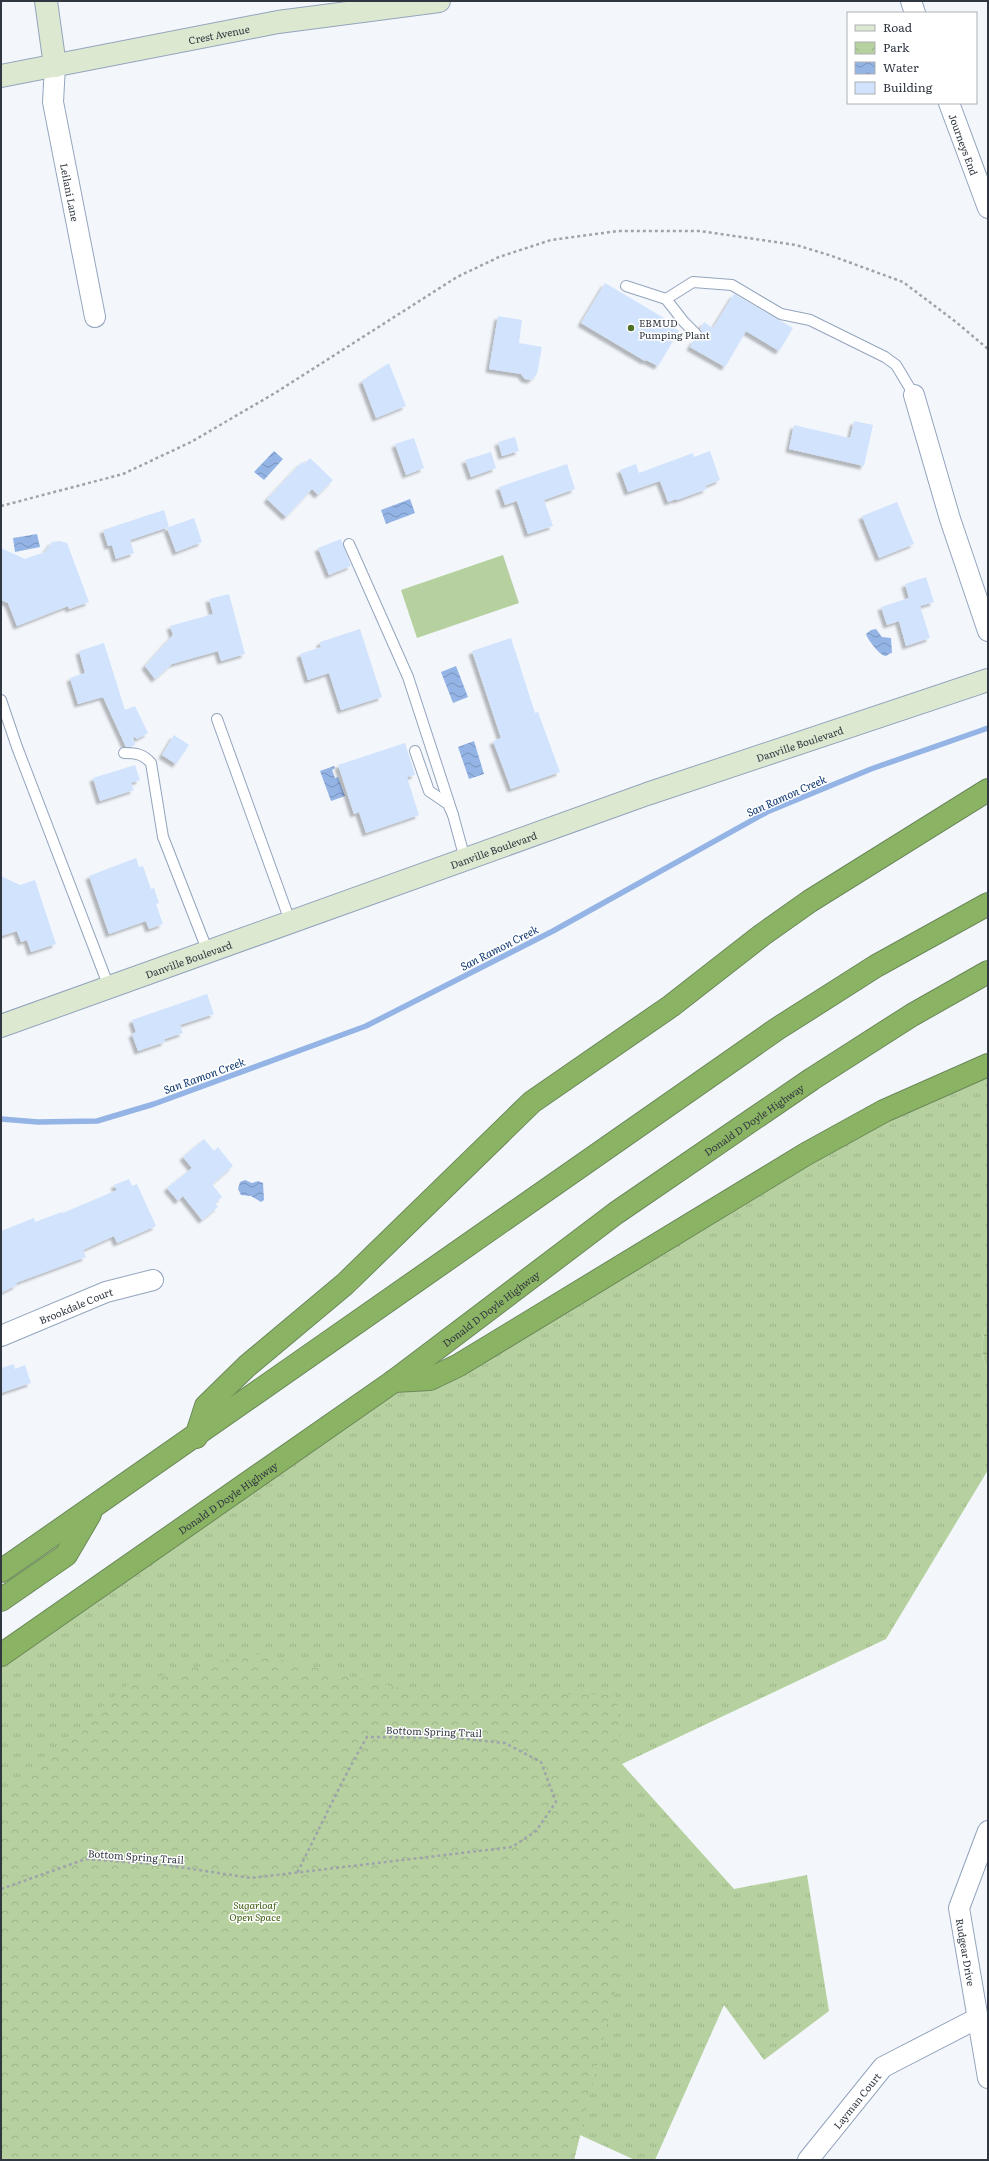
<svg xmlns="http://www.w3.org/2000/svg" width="989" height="2161" font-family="Literata,serif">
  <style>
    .grass { fill: url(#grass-tufts) }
    .forest { fill: url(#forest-crowns) }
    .park { fill: url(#park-crowns) }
    .pitch { fill: #b6d19f }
    .water { fill: url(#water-waves) }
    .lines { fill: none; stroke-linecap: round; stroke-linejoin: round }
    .stream { stroke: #94b4e6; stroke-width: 5.5 }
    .building { fill: #d1e3fd; filter: url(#shadow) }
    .lane-casing { stroke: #93a4bd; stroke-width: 12 }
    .street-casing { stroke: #93a4bd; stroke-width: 22 }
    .secondary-casing { stroke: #93a4bd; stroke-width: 24 }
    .highway-casing { stroke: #6b8858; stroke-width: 24 }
    .path { stroke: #9fa4ab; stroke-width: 2.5; stroke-dasharray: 3 3; stroke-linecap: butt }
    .lane { stroke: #fff; stroke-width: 10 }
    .street { stroke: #fff; stroke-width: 20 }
    .secondary { stroke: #dce8d0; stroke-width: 22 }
    .highway { stroke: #8bb364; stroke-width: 22 }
    .poi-dot { fill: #4e7028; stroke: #fff; stroke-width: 1.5 }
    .labels { text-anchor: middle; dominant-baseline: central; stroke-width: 3; stroke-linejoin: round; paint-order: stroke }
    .street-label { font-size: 10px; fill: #303741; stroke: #fff }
    .poi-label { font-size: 10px; fill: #303741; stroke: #fff; text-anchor: start }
    .park-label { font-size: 10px; font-style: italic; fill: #3c5d0f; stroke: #fff }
    .water-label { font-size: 11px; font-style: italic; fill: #0d3670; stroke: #fff }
  </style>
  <defs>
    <pattern id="grass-tufts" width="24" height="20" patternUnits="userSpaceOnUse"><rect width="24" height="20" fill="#b6d19f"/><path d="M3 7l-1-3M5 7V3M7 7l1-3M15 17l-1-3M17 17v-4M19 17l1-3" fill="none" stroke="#9db48a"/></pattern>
    <pattern id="forest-crowns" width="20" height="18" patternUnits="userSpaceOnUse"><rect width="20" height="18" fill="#b1cd97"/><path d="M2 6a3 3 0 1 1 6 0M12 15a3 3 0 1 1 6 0" fill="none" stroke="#90a77d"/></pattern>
    <pattern id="park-crowns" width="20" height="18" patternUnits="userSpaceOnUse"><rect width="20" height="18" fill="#b6d19f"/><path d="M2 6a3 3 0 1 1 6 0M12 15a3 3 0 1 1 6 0" fill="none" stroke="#9db48a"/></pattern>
    <pattern id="water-waves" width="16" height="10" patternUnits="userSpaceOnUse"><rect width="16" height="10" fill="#94b4e6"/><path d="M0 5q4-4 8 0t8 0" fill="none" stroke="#7993bc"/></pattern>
    <filter id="shadow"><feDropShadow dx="-3.5" dy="3.5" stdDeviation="1" flood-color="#0004"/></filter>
  </defs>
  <rect width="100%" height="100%" fill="#f3f7fc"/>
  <path class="grass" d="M988,1065v258c-7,12 -7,36 0,48v99l-102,169 -264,125 112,125 73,-14 22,136 -65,49 -40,-55 -69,155h-20l-55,-25 -6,25h-573v-505l393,-274 36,-3 376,-224z"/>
  <path class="forest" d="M988,1323v48c-7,-12 -7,-36 0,-48z"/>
  <polygon class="park" points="252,1653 412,1691 616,1695 622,1764 622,1963 574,2160 1,2160 1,1797 127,1685"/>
  <polygon class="pitch" points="503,555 519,603 417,638 401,590"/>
  <g class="water">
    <polygon points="274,451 283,459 264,480 254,472"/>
    <polygon points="410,499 415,513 386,524 381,510"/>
    <polygon points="37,534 40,547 15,552 13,538"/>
    <path d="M876,629l6,8 9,1 1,15c-2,0 -4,2 -6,3 -5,1 -19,-17 -20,-22l5,-4z"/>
    <polygon points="456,666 468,697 453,703 441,672"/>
    <polygon points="474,741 484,774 469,779 458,747"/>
    <polygon points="334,766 335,768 332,770 335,778 338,777 345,796 331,801 320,771"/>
    <polygon points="245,1180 252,1183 258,1181 263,1183 264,1200 261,1202 251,1196 241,1195 238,1189 240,1182"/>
  </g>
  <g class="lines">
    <polyline class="stream" points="1,1119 38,1122 97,1121 154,1104 366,1026 553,931 767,812 871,769 988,728"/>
  </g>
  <g class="building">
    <polygon points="605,283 669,321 668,324 679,331 658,366 646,360 645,361 581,323"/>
    <polygon points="734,294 793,328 779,351 746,331 725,367 690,347 694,340 698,340 702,336 700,329 704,322 713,328"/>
    <polygon points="498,316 522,320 519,343 542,347 537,374 531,380 525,379 521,374 489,369"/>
    <polygon points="389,363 406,406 376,418 362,381"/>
    <polygon points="854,421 873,425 864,466 789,449 794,425 850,438"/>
    <polygon points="515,437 519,451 502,456 498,442"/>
    <polygon points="414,438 424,468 406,475 395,444"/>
    <polygon points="710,451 720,480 705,486 707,489 677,500 676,499 668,502 660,481 628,492 620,470 636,464 639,473 693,453 694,457"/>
    <polygon points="491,452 496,468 471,477 465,460"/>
    <polygon points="310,458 333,480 318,495 312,489 286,517 267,499 302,462 304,464"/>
    <polygon points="567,464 575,489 544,500 553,526 528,534 517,501 505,505 499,487"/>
    <polygon points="897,502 914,544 879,558 862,516"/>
    <polygon points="164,510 169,527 130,540 134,553 116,559 112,545 108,546 103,530"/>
    <polygon points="194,518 202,542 176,552 167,528"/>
    <polygon points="341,539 351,566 329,575 318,548"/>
    <polygon points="60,541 67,543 89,602 69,609 68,606 17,626 8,603 1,600 1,548 25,559 45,552 52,542"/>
    <polygon points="926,577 934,602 920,606 930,638 906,646 899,621 887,625 881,607 909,598 905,584"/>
    <polygon points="229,594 245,654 221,661 218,651 172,664 155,679 145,666 173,635 170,626 213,614 209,599"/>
    <polygon points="360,629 382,697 341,710 329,673 308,680 300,654 321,647 320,642"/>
    <polygon points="511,638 535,713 538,712 560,772 511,789 493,741 501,738 472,651"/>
    <polygon points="104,643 125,710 135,706 148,733 137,739 133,736 135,745 130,747 126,747 103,697 78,704 70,678 85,673 79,651"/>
    <polygon points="174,735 189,745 176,764 162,755"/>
    <polygon points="405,743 415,775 407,777 419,815 366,833 359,812 354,814 338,765"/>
    <polygon points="135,765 140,780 131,783 134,790 100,801 93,778"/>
    <polygon points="136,858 139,867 143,866 151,889 154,888 159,903 156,904 163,924 149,929 146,921 109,934 89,876"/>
    <polygon points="1,876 20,885 35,880 56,944 31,952 27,940 21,942 17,931 1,936"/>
    <polygon points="207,994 214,1014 180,1025 183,1033 165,1039 165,1042 138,1051 132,1034 136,1032 132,1020"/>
    <polygon points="204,1139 214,1151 218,1147 233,1166 212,1184 222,1197 215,1203 218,1207 202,1220 183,1196 178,1201 167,1188 192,1168 183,1157"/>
    <polygon points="129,1179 132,1186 137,1184 156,1226 117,1243 114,1236 83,1250 86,1257 16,1283 17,1285 1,1293 1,1231 34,1218 35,1222 62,1212 63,1213 117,1190 114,1185"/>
    <polygon points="14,1364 15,1369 25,1365 31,1383 1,1393 1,1368"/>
  </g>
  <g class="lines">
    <defs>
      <g id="lane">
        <polyline points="626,286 666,299 684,322 696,334"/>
        <polyline points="666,299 693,282 732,285 781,314 810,320 885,357 896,365 914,395"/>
        <polyline points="349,544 408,677 453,815"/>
        <polyline points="1,700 17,747 109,987"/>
        <polyline points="217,719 290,921"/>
        <polyline points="415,751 429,791 448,804 453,815 465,859"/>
        <path d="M124,753c12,0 19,1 27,10l12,74 45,115"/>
      </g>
      <g id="street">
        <polyline points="911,1 915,13"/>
        <path id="s1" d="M55,66l-2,36 42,215"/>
        <path id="s2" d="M949,103l39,105"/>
        <polyline points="914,395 950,519 988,631"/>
        <path id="s3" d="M1,1336l105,-44 47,-12"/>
        <path id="s4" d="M988,1831l-29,77 29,170"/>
        <path id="s5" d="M808,2160l75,-93 95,-49"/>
      </g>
      <g id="secondary">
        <polyline points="46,1 55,66"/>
        <path id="s6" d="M1,76l277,-54 161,-21"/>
        <path id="s7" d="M1,1026l646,-232 341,-114"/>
      </g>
      <g id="highway">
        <polyline points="394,1381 430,1379 459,1365 806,1154 884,1111 988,1065"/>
        <polyline points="196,1437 206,1406 247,1366 345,1284 532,1102 671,1006 762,935 810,901 988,790"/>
        <polyline points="1,1571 777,1029 876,966 988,904"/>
        <polyline points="1,1600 66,1555 90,1514"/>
        <path id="s8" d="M1,1655l393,-274 222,-168 196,-134 100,-64 76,-43"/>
      </g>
    </defs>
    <use href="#lane" class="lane-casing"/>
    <use href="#street" class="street-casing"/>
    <use href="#secondary" class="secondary-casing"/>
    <use href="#highway" class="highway-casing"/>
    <g class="path">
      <polyline points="1,506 123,474 191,442 275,393 457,277 499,257 551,240 618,231 700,231 796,245 832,256 903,282 956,322 988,349"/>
      <path d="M1,1889l85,-30 80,6 85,13 261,-31 24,-16 20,-29 -15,-40 -36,-19 -49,-5 -89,-1c-26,44 -47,91 -70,136"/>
    </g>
    <use href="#lane" class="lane"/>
    <use href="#street" class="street"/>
    <use href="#secondary" class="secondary"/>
    <use href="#highway" class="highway"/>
  </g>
  <circle class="poi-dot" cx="631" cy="328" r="4"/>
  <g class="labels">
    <g class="street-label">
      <text stroke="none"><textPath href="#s6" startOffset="222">Crest Avenue</textPath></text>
      <text stroke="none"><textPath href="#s2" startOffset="44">Journeys End</textPath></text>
      <text stroke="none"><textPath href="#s1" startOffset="128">Leilani Lane</textPath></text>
      <text stroke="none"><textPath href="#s7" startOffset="847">Danville Boulevard</textPath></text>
      <text stroke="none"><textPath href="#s7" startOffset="523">Danville Boulevard</textPath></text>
      <text stroke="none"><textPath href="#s7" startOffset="199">Danville Boulevard</textPath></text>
      <text stroke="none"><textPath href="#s8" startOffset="924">Donald D Doyle Highway</textPath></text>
      <text stroke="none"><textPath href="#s3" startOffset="81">Brookdale Court</textPath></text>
      <text stroke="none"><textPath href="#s8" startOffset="600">Donald D Doyle Highway</textPath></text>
      <text stroke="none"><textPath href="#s8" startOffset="276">Donald D Doyle Highway</textPath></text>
      <text transform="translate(434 1731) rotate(2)">Bottom Spring Trail</text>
      <text transform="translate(136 1856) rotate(4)">Bottom Spring Trail</text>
      <text stroke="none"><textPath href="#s4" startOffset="127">Rudgear Drive</textPath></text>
      <text stroke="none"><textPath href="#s5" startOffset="77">Layman Court</textPath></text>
    </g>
    <g class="poi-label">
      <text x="639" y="322">EBMUD<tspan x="639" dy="12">Pumping Plant</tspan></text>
    </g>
    <g class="park-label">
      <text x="255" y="1904">Sugarloaf<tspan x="255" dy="12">Open Space</tspan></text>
    </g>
    <g class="water-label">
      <text transform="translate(786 795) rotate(-24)">San Ramon Creek</text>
      <text transform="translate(499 947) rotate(-27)">San Ramon Creek</text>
      <text transform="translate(204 1075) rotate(-20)">San Ramon Creek</text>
    </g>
  </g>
  <rect width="989" height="2161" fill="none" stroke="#303741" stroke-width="4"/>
  <rect x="847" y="12" width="130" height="92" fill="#ffffff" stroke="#acafb3"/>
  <rect x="855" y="25" width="20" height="6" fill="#dce8d0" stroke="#acafb3"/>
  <text x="883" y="32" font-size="12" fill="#303741">Road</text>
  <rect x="855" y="42" width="20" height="12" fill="url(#park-crowns)" stroke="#acafb3"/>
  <text x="883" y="52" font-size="12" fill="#303741">Park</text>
  <rect x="855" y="62" width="20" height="12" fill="url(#water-waves)" stroke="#acafb3"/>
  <text x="883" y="72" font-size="12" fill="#303741">Water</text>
  <rect x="855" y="82" width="20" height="12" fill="#d1e3fd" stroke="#acafb3"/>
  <text x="883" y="92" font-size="12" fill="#303741">Building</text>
</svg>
